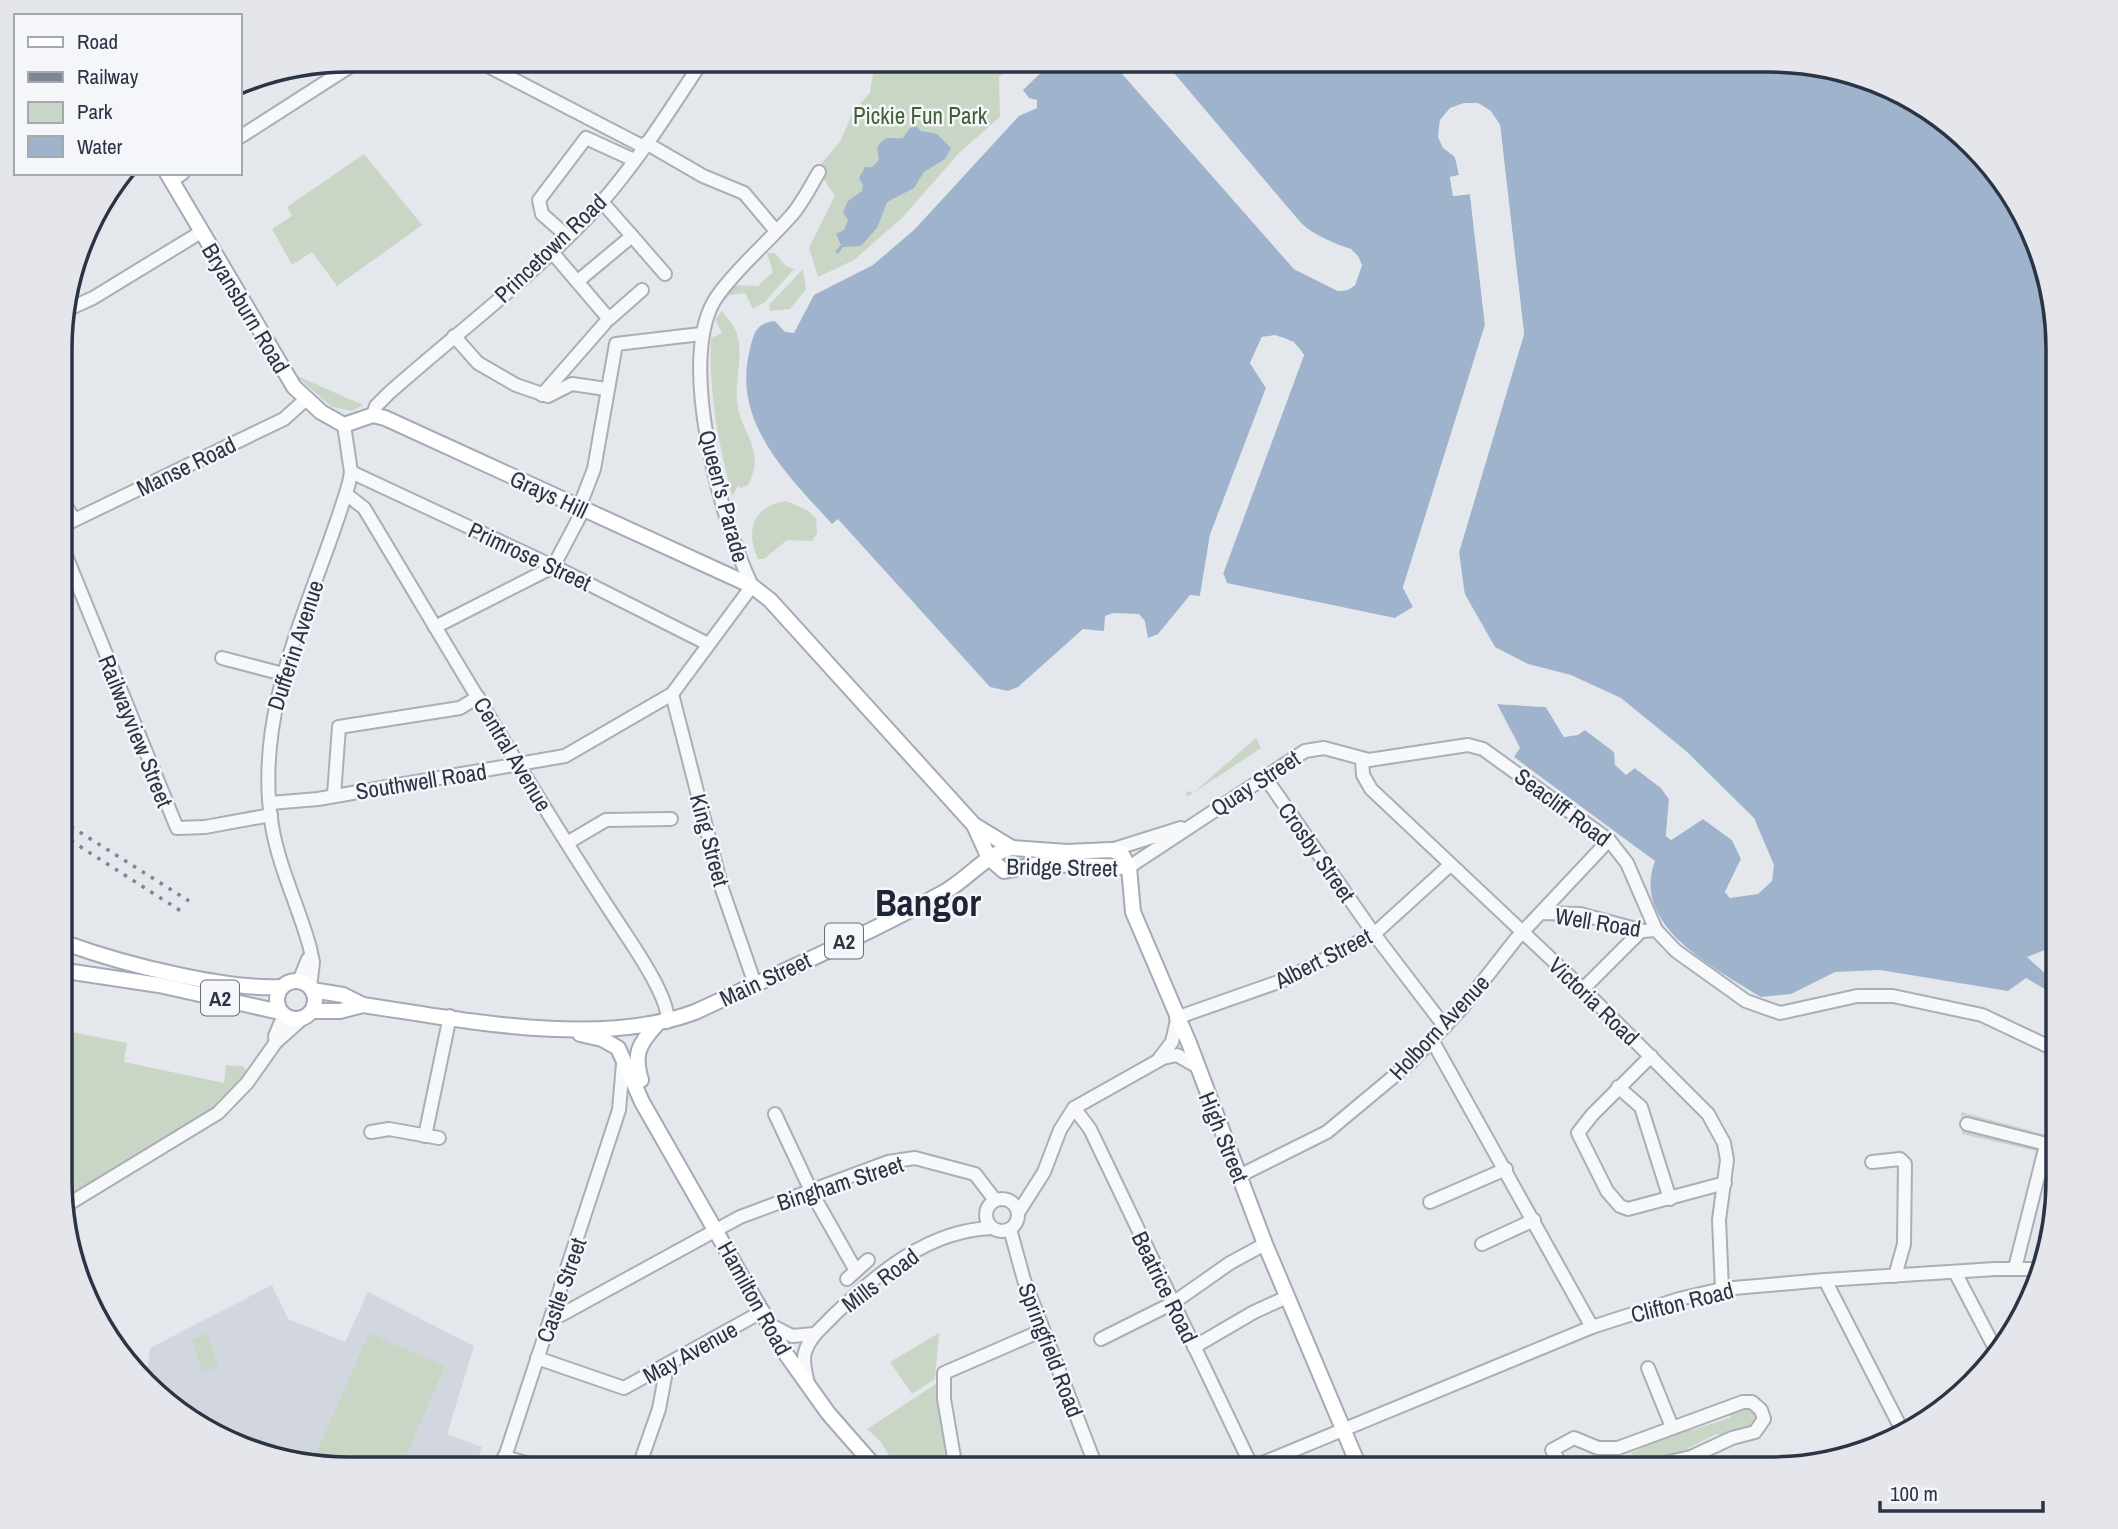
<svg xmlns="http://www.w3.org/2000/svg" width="2118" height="1529" font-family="'Archivo Narrow',sans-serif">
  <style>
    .built { fill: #d2d6de }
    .green { fill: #c9d6c5 }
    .water { fill: #9fb4cc }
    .pier { fill: #e4e7ec }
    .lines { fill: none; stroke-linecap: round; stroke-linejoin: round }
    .minor-casing { stroke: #a9aeb7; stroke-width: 16 }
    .major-casing { stroke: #a3abb8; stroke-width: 18 }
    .minor { stroke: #f7f8fa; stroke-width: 12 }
    .major { stroke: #fff; stroke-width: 14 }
    .rail { stroke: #7d8696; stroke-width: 3.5; stroke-dasharray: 3.5 7; stroke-linecap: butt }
    .labels { text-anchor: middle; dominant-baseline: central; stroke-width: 5; stroke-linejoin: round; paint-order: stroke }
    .shield { fill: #f4f6f9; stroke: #676e7b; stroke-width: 2 }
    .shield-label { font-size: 21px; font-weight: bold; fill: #2b3445 }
    .park-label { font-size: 23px; fill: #3f6138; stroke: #f4f6f9 }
    .street-label { font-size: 23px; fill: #2b3445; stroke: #f4f6f9 }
    .town-label { font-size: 37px; font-weight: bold; fill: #1d2536; stroke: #f4f6f9 }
    .rim { fill: none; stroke: #2b3445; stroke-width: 3.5 }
  </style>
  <rect width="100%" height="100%" fill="#e4e7ec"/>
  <polygon class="built" points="272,1285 288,1319 345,1342 368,1292 474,1346 447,1434 482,1447 475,1469 330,1469 255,1454 172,1409 146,1379 150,1348"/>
  <g class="green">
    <polygon points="875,60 1020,60 999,77 1000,117 959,153 903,217 854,260 818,277 809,248 835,196 819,172 819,166 840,142 854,110 870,93"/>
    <polygon points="364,154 422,225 337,286 312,252 292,265 272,229 292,216 287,207"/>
    <polygon points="767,253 775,253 786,266 794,269 765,302 753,309 745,293 729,295 717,309 733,285 758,286 773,272"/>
    <polygon points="803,269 806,289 790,309 770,311 769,305"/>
    <path d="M722,311c4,6 10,12 13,18 10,21 0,50 2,72 3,33 30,47 11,84l-8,3 -1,-3 -7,11c-14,-57 -23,-98 -21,-158l11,-5 -7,-14z"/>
    <polygon points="295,375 363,405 352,411 332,407"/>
    <path d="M786,501l21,9 9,8 1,15 -5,8 -25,-1 -23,19h-6c-13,-29 -5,-53 28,-58z"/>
    <polygon points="1256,738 1261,748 1187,797 1186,791 1193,793"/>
    <polygon points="62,1030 127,1043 124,1062 224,1083 226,1065 242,1066 248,1072 212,1111 62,1202"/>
    <polygon points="1961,1112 2058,1138 2058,1156 1962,1134"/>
    <polygon points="369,1333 445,1366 400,1469 330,1469 311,1465"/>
    <polygon points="939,1333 935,1379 912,1394 890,1362"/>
    <polygon points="208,1334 218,1367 202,1372 192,1339"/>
    <polygon points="936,1384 949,1469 897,1469 881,1442 867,1429"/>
    <path d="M1742,1408l10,1 5,5 -1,9c-8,7 -29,15 -39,11l-29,14 -1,5 -49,11 -7,-11 11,-5 3,-5 42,-15 5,2 38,-12 2,-5z"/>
  </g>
  <g class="water">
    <path d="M1054,60h56l184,209 44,22 10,-1 7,-5 7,-20c-18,-25 -38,-21 -61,-42l-142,-163h629l92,21 66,39 82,101 30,109v620l-8,-2 -23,9 23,21 -2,13 -22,-13 -18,13 -128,-21 -45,2 -44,22 -30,3c-46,-29 -131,-71 -106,-136l-141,-104 6,-9 -23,-44 49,3 18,30 21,-7 29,22 1,13 11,10 9,-7 26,20 8,11 -3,37 5,4 32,-21 29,21 9,19 -16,33 5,6 28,-4 14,-13 2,-16 -20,-47 -68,-67 -65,-53 -50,-23 -43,-11 -33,-17 -33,-58 -3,-37 65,-218 -24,-209c-20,-32 -34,-24 -60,-5 -3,18 0,26 15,37l4,18 -9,2 3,19 17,-2 15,131 -82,262 10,20 -18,11 -168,-35 -4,-9 81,-219c-9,-16 -24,-21 -42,-18l-12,26 16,25 -56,147 -10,61 -10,-1 -32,39 -10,4 -3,-17 -6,-7 -26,-1 -8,3 -1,15 -21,-2 -65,58 -10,4 -18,-4 -152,-168 -6,5c-45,-50 -101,-102 -82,-175 4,-17 7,-26 25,-28l10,11 9,1 20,-38 59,-30 42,-36 104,-113 18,-8v-8l-8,-2 -6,-8z"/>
    <path d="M916,126l5,5 16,3 14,14 -6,11 -21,13 -10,16 -27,14 -10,26 -16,18 -18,1 -5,7 -3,-3 6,-6 -5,-11 8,-4 4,-10 -5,-8 5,-11 14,-10 1,-6 -4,-7 6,-11h7l7,-7 -2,-12c9,-15 13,-8 26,-10l7,-10z"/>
  </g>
  <g class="pier">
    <polygon points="1110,60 1115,60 1296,266 1338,287 1353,282 1359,266 1355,258 1349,252 1314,240 1298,226 1155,60 1163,60 1301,223 1316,237 1351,249 1358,256 1362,265 1355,285 1348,290 1338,291 1294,269"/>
    <polygon points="1464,103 1478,103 1491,111 1500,125 1524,334 1459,552 1466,603 1458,590 1456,551 1521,334 1496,126 1489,114 1477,106 1464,106 1452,111 1443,121 1441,136 1446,146 1458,156 1463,176 1454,180 1456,192 1470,190 1473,193 1488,325 1407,587 1416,608 1397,621 1395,618 1413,607 1403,588 1485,325 1470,194 1453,196 1450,177 1459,175 1455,157 1443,148 1438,137 1440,120 1450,108"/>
    <polygon points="1275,335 1294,342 1304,355 1223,573 1227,583 1224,584 1220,572 1300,355 1295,346 1274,338 1264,340 1254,363 1270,389 1213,536 1204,594 1200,596 1210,535 1266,388 1250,363 1262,337"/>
    <polygon points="1495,701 1547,704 1566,733 1586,727 1616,749 1618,755 1585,730 1578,735 1564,737 1546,707 1497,704 1520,748 1515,747 1493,705"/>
    <polygon points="1637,765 1663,785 1672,797 1671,836 1704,815 1734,838 1744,859 1729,892 1731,894 1744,892 1730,898 1725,892 1741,859 1732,840 1703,819 1671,840 1666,836 1669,799 1661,788 1632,766"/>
  </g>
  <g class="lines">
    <defs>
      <g id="minor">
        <polyline points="476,60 644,147"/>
        <polyline points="240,137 360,60"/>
        <polyline points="646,143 703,176 744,193 776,231"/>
        <polyline points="171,181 183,173"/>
        <polyline points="632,236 665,274"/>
        <polyline points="568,237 542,214 539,200 586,138 634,160"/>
        <polyline points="552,252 609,319 642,290"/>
        <polyline points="578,281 632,236 602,202"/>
        <polyline points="62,312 93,298 201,232"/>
        <polyline points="454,336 478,363 516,385 548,396 572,384 606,389"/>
        <polyline points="542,395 605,323"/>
        <path d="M373,415l3,-9 13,-13c70,-62 148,-120 211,-189 39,-44 71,-96 103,-144"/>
        <polyline points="351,472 559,569 708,644"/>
        <path d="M346,494l18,14c82,136 162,274 249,407 14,22 59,84 54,107"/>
        <polyline points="62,499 74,520"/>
        <polyline points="62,526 284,419 305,400"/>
        <polyline points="62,546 177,828 205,827 271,815"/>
        <polyline points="435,627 553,567 580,516 582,500 594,469 616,344 701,334"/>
        <polyline points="222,658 283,674"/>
        <polyline points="672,694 722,889 755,984"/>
        <polyline points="1362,759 1363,775 1371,789 1583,989 1708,1114 1724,1143 1727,1160 1719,1220 1722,1289"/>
        <polyline points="1265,777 1374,934 1445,1027"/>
        <polyline points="334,795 339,727 460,708 478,697"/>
        <path d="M270,803l48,-4 247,-43 107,-62 80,-108c-30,-63 -78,-231 -34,-291 21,-29 49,-52 72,-78 12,-13 20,-30 29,-45"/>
        <polyline points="567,843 606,820 671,819"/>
        <polyline points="1111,850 1181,828"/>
        <polyline points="1129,867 1305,751 1324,748 1369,760 1468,745 1483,749 1609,840 1627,863 1656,930 1676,951 1746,1001 1780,1013 1857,996 1893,996 1982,1015 2058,1051"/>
        <polyline points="1541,913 1580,914 1643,931 1656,930"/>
        <polyline points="299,981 308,959"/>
        <path d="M310,988l3,-26 -3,-14c-11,-41 -31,-80 -38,-122 -20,-122 44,-229 77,-343l2,-11 -7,-47"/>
        <polyline points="1583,989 1641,931"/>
        <polyline points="1176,1018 1284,980 1374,934 1450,865"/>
        <polyline points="1432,1040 1592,1327"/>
        <polyline points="276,1042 275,1036 284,1015"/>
        <polyline points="1651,1056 1592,1115 1578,1133 1607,1191 1620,1206 1628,1209 1725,1183"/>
        <polyline points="1159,1059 1172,1042 1177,1020"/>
        <polyline points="1618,1087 1641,1107 1670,1199"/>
        <polyline points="1074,1108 1090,1129 1252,1467"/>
        <polyline points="775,1114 813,1195 855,1269"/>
        <polyline points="1967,1124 2058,1147"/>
        <polyline points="371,1132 389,1129 439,1138"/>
        <polyline points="425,1136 450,1016"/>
        <polyline points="1872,1162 1900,1159 1905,1164 1904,1244 1895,1276"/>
        <polyline points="1239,1176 1327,1132 1411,1062 1462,1008 1516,939 1609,840"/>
        <circle cx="1002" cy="1215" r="16"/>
        <polyline points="1430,1202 1506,1169"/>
        <polyline points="62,1208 218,1113 247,1083 276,1042 303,1018"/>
        <polyline points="1018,1213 1044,1172 1060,1130 1074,1108 1163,1058 1177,1055 1196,1066"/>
        <polyline points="1010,1229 1024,1280 1097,1469"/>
        <polyline points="1482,1244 1534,1220"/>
        <polyline points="2015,1268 2046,1145"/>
        <polyline points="1956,1274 1999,1356"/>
        <polyline points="847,1279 868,1260"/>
        <polyline points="1825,1280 1904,1434"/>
        <polyline points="552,1316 561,1315 740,1217 888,1162 915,1158 975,1174 995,1200"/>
        <polyline points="771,1325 792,1336 814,1334"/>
        <polyline points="1101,1339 1173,1303 1230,1263 1265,1244"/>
        <polyline points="1194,1347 1254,1312 1287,1297"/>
        <polyline points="537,1358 624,1388 763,1311"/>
        <polyline points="1648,1368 1672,1427"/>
        <path d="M808,1384c-2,-11 -6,-21 -3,-32 5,-16 19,-26 30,-38 43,-41 94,-84 157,-86"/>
        <polyline points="504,1457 548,1469"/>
        <polyline points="501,1469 619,1110 623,1064"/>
        <polyline points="638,1469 659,1409 667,1366"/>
        <polyline points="956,1469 944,1399 944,1373 1043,1330"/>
        <polyline points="1248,1469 1592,1327 1679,1299 1722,1289 1825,1280 1995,1269 2042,1269"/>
        <polyline points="1564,1469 1552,1450 1574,1438 1598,1448 1618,1448 1743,1402 1752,1402 1761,1410 1764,1419 1755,1432 1732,1438 1691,1457 1639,1469"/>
      </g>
      <g id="major">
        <polyline points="167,173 294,387 321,412 344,425 373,415 385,418 752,586 770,600 974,825 1012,848 1067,852 1111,850 1121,853 1129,867 1133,912 1189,1043 1265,1244 1360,1469"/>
        <polyline points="974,825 989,858 1004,871 1039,864 1129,867"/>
        <path d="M68,944c55,20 157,46 213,43"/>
        <polyline points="66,971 159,985 280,1012"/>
        <circle cx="296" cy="1000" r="19"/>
        <path d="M312,990l31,5 20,10c100,15 236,43 332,7 84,-39 170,-76 251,-121 23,-13 41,-38 66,-43"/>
        <polyline points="312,1011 340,1011 363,1005"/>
        <polyline points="580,1034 602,1039 618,1048 642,1102 786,1354 828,1413 877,1469"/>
        <path d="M641,1080c-8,-26 -2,-36 15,-55"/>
      </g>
    </defs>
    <use href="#minor" class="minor-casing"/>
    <use href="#major" class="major-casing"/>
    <use href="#minor" class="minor"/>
    <use href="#major" class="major"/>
    <g class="rail">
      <polyline points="62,821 189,901"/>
      <polyline points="62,835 184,913"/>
      <polyline points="62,851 70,856"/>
    </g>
  </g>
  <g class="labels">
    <g class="shield">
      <rect x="825" y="923.5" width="38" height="35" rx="5"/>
      <rect x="201" y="980.5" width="38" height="35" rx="5"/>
    </g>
    <g class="shield-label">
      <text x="844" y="941">A2</text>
      <text x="220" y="998">A2</text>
    </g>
    <g class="park-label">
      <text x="920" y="115">Pickie Fun Park</text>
    </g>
    <g class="street-label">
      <text transform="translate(550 248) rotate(-44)">Princetown Road</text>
      <text transform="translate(246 308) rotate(59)">Bryansburn Road</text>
      <text transform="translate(186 466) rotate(-26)">Manse Road</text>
      <text transform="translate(549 494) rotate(25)">Grays Hill</text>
      <text transform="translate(724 496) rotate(75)">Queen's Parade</text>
      <text transform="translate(530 556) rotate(25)">Primrose Street</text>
      <text transform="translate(295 645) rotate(-72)">Dufferin Avenue</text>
      <text transform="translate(136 731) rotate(68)">Railwayview Street</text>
      <text transform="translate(513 754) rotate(59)">Central Avenue</text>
      <text transform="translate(421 781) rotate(-9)">Southwell Road</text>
      <text transform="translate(1255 783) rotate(-33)">Quay Street</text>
      <text transform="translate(1563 807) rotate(37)">Seacliff Road</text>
      <text transform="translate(710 840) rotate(75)">King Street</text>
      <text transform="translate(1317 852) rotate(55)">Crosby Street</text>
      <text transform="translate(1062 867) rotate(1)">Bridge Street</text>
      <text transform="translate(1598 922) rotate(9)">Well Road</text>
      <text transform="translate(1323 958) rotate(-27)">Albert Street</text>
      <text transform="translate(765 979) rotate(-25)">Main Street</text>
      <text transform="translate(1594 1001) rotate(44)">Victoria Road</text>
      <text transform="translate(1439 1027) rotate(-47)">Holborn Avenue</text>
      <text transform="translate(1224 1137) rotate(68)">High Street</text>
      <text transform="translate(840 1183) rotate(-18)">Bingham Street</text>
      <text transform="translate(880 1280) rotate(-37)">Mills Road</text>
      <text transform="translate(1165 1287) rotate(64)">Beatrice Road</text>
      <text transform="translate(561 1290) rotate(-71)">Castle Street</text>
      <text transform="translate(755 1298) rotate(61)">Hamilton Road</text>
      <text transform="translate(1682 1302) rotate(-14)">Clifton Road</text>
      <text transform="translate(1051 1350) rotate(69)">Springfield Road</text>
      <text transform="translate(690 1352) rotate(-29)">May Avenue</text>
    </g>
    <g class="town-label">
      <text x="928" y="903">Bangor</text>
    </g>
  </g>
  <path d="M0 0H2118V1529H0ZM349 72H1769A277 277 0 0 1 2046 349V1180A277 277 0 0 1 1769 1457H349A277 277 0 0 1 72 1180V349A277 277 0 0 1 349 72Z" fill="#e4e6eb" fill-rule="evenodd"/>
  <path class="rim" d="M349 72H1769A277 277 0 0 1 2046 349V1180A277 277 0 0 1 1769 1457H349A277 277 0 0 1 72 1180V349A277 277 0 0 1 349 72Z"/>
  <rect x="14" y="14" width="228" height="161" fill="#f4f6f9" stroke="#a4a8b1" stroke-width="2"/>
  <rect x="28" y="37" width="35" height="10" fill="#ffffff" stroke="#a4a8b1" stroke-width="2"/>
  <text x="77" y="49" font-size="21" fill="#2b3445">Road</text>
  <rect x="28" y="72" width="35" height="10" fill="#7d8696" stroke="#a4a8b1" stroke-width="2"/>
  <text x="77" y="84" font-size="21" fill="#2b3445">Railway</text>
  <rect x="28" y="102" width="35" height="21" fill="#c9d6c5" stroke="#a4a8b1" stroke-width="2"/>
  <text x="77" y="119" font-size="21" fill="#2b3445">Park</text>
  <rect x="28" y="136" width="35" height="21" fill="#9fb4cc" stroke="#a4a8b1" stroke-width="2"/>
  <text x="77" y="154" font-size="21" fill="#2b3445">Water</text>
  <path d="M1880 1501v10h163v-10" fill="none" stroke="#2b3445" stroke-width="3.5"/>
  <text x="1890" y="1501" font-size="21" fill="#2b3445" stroke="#f4f6f9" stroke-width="5" paint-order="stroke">100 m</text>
</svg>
